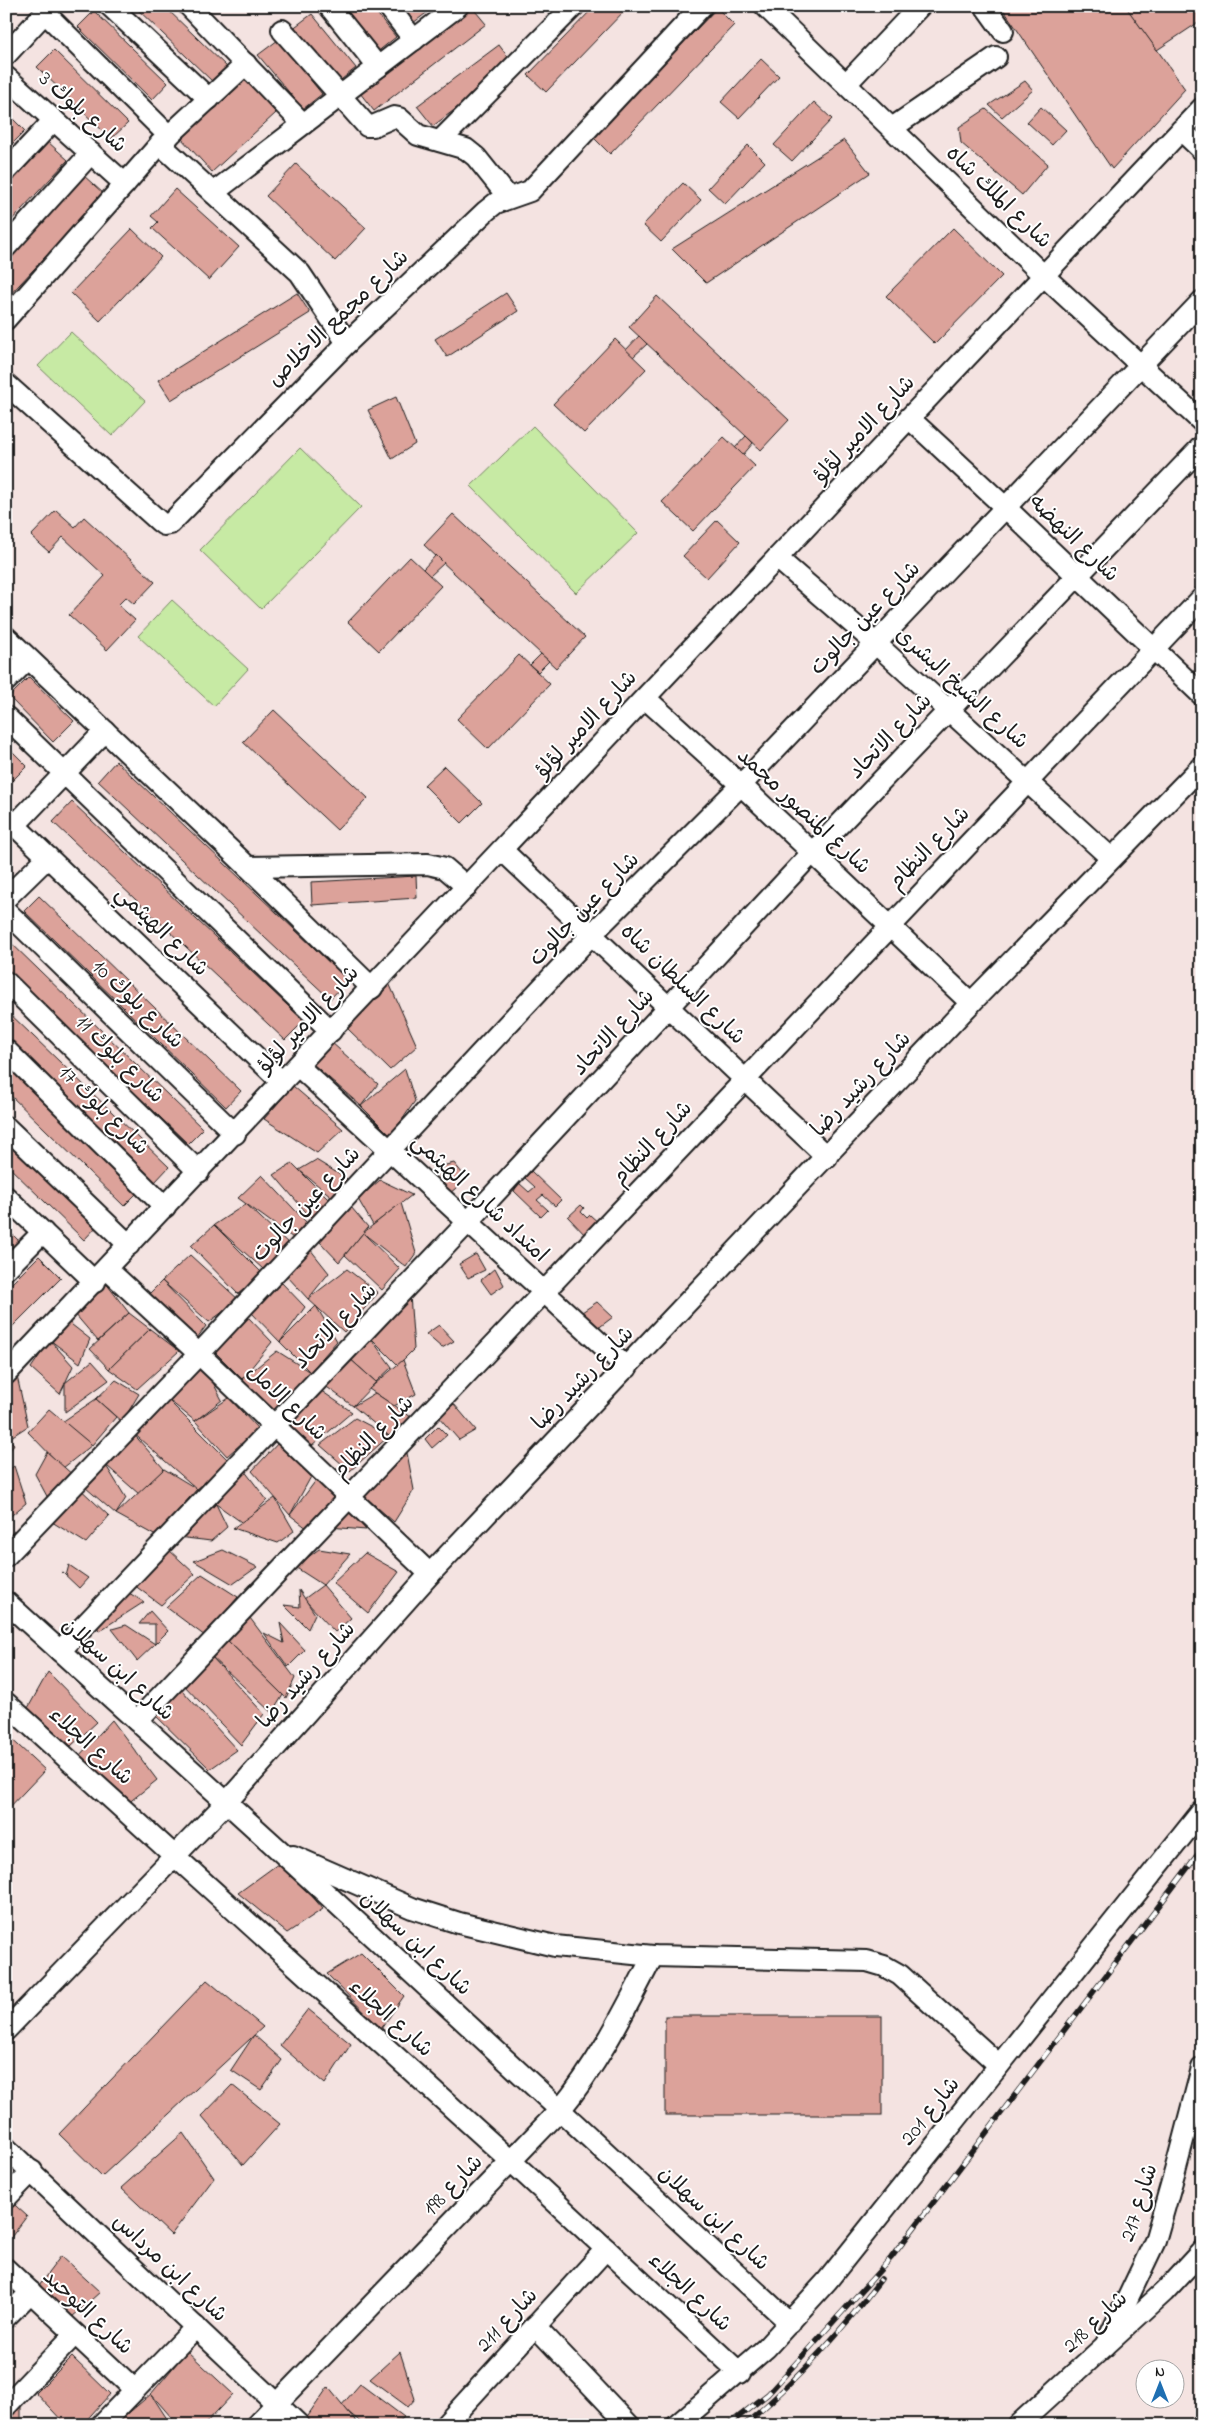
<svg xmlns="http://www.w3.org/2000/svg" width="1208" height="2431" font-family="'Indie Flower','Playpen Sans Arabic',sans-serif">
  <style>
    .green { fill: #c7eaa4; stroke: #728360 }
    .building { fill: #dca29a; stroke: #1c1c1c }
    .lines { fill: none; stroke-linecap: round; stroke-linejoin: round }
    .minor-casing { stroke: #1c1c1c; stroke-width: 24 }
    .minor { stroke: #fff; stroke-width: 20 }
    .rail-casing { stroke: #1c1c1c; stroke-width: 5.5 }
    .rail { stroke: #fff; stroke-width: 4; stroke-dasharray: 11; stroke-linecap: butt }
    .labels { text-anchor: middle; dominant-baseline: central; stroke-width: 4; stroke-linejoin: round; paint-order: stroke }
    .street-label { font-size: 22px; fill: #1c1c1c; stroke: #fff }
  </style>
  <rect width="100%" height="100%" fill="#f4e3e1"/>
  <filter id="ink" filterUnits="userSpaceOnUse"><feTurbulence type="fractalNoise" baseFrequency=".02" numOctaves="2"/><feDisplacementMap in="SourceGraphic" scale="10" xChannelSelector="R" yChannelSelector="G"/><feConvolveMatrix kernelMatrix="1 2 1 2 8 2 1 2 1" color-interpolation-filters="sRGB"/></filter>
  <g filter="url(#ink)">
    <g class="green">
      <polygon points="71,332 145,401 112,436 38,366"/>
      <polygon points="533,426 638,533 576,593 471,486"/>
      <polygon points="300,448 361,507 261,609 200,550"/>
      <polygon points="172,600 248,669 214,706 138,636"/>
    </g>
    <g class="building">
      <polygon points="134,6 164,6 229,69 215,84"/>
      <polygon points="338,6 371,6 396,37 376,53"/>
      <polygon points="399,6 431,6 433,8 413,23"/>
      <polygon points="471,6 486,24 374,111 360,93"/>
      <polygon points="595,6 629,6 546,92 528,75"/>
      <polygon points="1001,6 1126,6 1185,89 1112,169"/>
      <polygon points="1202,6 1202,20 1157,50 1126,7"/>
      <polygon points="717,8 734,25 610,154 593,137"/>
      <polygon points="94,11 168,83 152,100 78,27"/>
      <polygon points="312,14 356,68 337,83 292,29"/>
      <polygon points="278,40 322,94 303,109 258,55"/>
      <polygon points="499,45 514,65 433,126 417,106"/>
      <polygon points="54,50 128,123 111,139 37,67"/>
      <polygon points="761,59 779,76 739,118 721,102"/>
      <polygon points="245,79 276,113 212,172 181,138"/>
      <polygon points="1025,81 1033,90 1002,117 989,105"/>
      <polygon points="814,102 832,119 792,161 774,145"/>
      <polygon points="1041,107 1066,130 1052,145 1027,122"/>
      <polygon points="986,109 1048,164 1022,195 961,143 959,127"/>
      <polygon points="6,112 25,131 6,150"/>
      <polygon points="844,140 870,173 706,283 672,249"/>
      <polygon points="47,141 68,160 6,226 6,185"/>
      <polygon points="748,145 765,162 725,204 708,188"/>
      <polygon points="296,164 366,228 335,261 266,196"/>
      <polygon points="83,175 104,194 6,299 6,258"/>
      <polygon points="683,183 701,200 661,242 643,225"/>
      <polygon points="175,189 239,247 209,280 152,228 158,222 151,216"/>
      <polygon points="953,228 1002,276 935,344 886,296"/>
      <polygon points="132,229 161,257 100,321 71,293"/>
      <polygon points="297,293 310,313 171,400 158,380"/>
      <polygon points="506,293 518,311 447,357 435,339"/>
      <polygon points="657,296 789,420 761,450 629,327"/>
      <polygon points="639,336 647,344 633,357 626,350"/>
      <polygon points="615,339 646,369 584,433 553,404"/>
      <polygon points="396,397 415,444 392,459 368,410"/>
      <polygon points="746,436 753,443 743,455 735,448"/>
      <polygon points="724,437 755,466 693,531 662,502"/>
      <polygon points="56,510 75,527 84,517 155,582 134,604 126,597 118,605 135,620 107,650 69,615 105,576 63,537 49,552 31,536"/>
      <polygon points="453,514 585,637 556,668 424,545"/>
      <polygon points="717,520 740,542 707,578 683,556"/>
      <polygon points="436,555 444,563 430,576 423,569"/>
      <polygon points="410,557 441,586 379,651 348,622"/>
      <polygon points="541,654 549,661 538,672 530,665"/>
      <polygon points="519,655 550,684 488,749 457,719"/>
      <polygon points="29,677 74,721 53,742 9,697"/>
      <polygon points="274,710 368,798 337,830 243,742"/>
      <polygon points="6,745 27,766 7,786 6,786"/>
      <polygon points="116,761 348,980 330,999 98,781"/>
      <polygon points="444,766 482,803 462,823 424,785"/>
      <polygon points="72,802 304,1021 285,1040 53,822"/>
      <polygon points="416,876 417,898 312,905 311,882"/>
      <polygon points="39,896 241,1091 226,1107 24,911"/>
      <polygon points="6,938 203,1129 188,1144 6,969"/>
      <polygon points="385,974 417,1046 390,1070 347,1028"/>
      <polygon points="6,1010 169,1167 154,1183 6,1040"/>
      <polygon points="331,1042 378,1084 361,1106 313,1064"/>
      <polygon points="6,1061 140,1190 124,1206 6,1091"/>
      <polygon points="405,1069 415,1101 391,1136 361,1106"/>
      <polygon points="293,1086 343,1129 317,1153 264,1119"/>
      <polygon points="6,1134 99,1224 84,1240 6,1164"/>
      <polygon points="316,1160 347,1179 331,1196 299,1170"/>
      <polygon points="292,1163 329,1200 312,1219 274,1175"/>
      <polygon points="454,1163 467,1179 450,1193 434,1168"/>
      <polygon points="531,1171 561,1200 555,1206 543,1195 537,1200 548,1210 541,1217 514,1191 519,1183 529,1192 535,1187 525,1178"/>
      <polygon points="262,1175 308,1224 296,1240 238,1198"/>
      <polygon points="380,1180 412,1195 373,1225 358,1199"/>
      <polygon points="401,1203 416,1253 406,1267 363,1233"/>
      <polygon points="246,1204 289,1244 263,1269 214,1225"/>
      <polygon points="581,1205 584,1208 581,1212 587,1218 590,1215 600,1224 587,1237 568,1217"/>
      <polygon points="351,1207 368,1227 339,1262 319,1241"/>
      <polygon points="214,1225 263,1274 238,1294 191,1246"/>
      <polygon points="6,1228 20,1242 6,1256"/>
      <polygon points="363,1233 400,1269 382,1290 345,1255"/>
      <polygon points="310,1249 329,1273 308,1299 287,1276"/>
      <polygon points="476,1254 485,1270 468,1278 459,1264"/>
      <polygon points="190,1255 239,1300 209,1322 162,1281"/>
      <polygon points="39,1256 61,1278 6,1333 6,1289"/>
      <polygon points="495,1268 504,1285 491,1294 481,1280"/>
      <polygon points="347,1269 378,1293 344,1332 308,1299"/>
      <polygon points="162,1281 206,1326 194,1342 148,1295"/>
      <polygon points="105,1282 129,1313 98,1341 75,1314"/>
      <polygon points="282,1283 305,1307 280,1342 249,1310"/>
      <polygon points="410,1295 414,1349 398,1365 369,1336"/>
      <polygon points="597,1302 613,1317 597,1329 582,1312"/>
      <polygon points="316,1306 337,1341 310,1372 280,1342"/>
      <polygon points="129,1313 150,1329 109,1369 90,1349"/>
      <polygon points="248,1317 272,1342 242,1379 212,1349"/>
      <polygon points="67,1321 90,1339 80,1363 50,1340"/>
      <polygon points="439,1325 454,1341 442,1348 426,1334"/>
      <polygon points="150,1329 179,1351 137,1389 109,1369"/>
      <polygon points="369,1336 392,1367 376,1382 349,1358"/>
      <polygon points="50,1340 73,1366 60,1394 31,1368"/>
      <polygon points="277,1351 310,1372 274,1412 242,1379"/>
      <polygon points="349,1358 376,1382 353,1406 324,1385"/>
      <polygon points="403,1360 416,1394 394,1406 369,1389"/>
      <polygon points="92,1361 109,1380 65,1412 65,1383"/>
      <polygon points="204,1365 222,1400 195,1421 161,1394"/>
      <polygon points="17,1376 28,1426 11,1437 6,1432 6,1388"/>
      <polygon points="116,1380 139,1394 122,1422 96,1399"/>
      <polygon points="320,1390 352,1412 312,1446 285,1425"/>
      <polygon points="375,1393 411,1417 389,1436 353,1406"/>
      <polygon points="166,1398 230,1462 197,1489 132,1432"/>
      <polygon points="229,1398 258,1429 227,1456 195,1421"/>
      <polygon points="96,1399 116,1417 92,1445 62,1422"/>
      <polygon points="454,1404 476,1430 459,1440 438,1416"/>
      <polygon points="49,1409 92,1445 63,1468 28,1432"/>
      <polygon points="355,1418 389,1436 350,1471 320,1445"/>
      <polygon points="438,1426 447,1435 432,1448 425,1439"/>
      <polygon points="132,1432 164,1469 139,1494 99,1459"/>
      <polygon points="6,1437 14,1444 6,1457"/>
      <polygon points="280,1441 313,1473 290,1515 252,1471"/>
      <polygon points="47,1452 74,1476 49,1500 35,1474"/>
      <polygon points="407,1453 414,1490 394,1522 361,1493"/>
      <polygon points="105,1464 126,1498 116,1514 78,1481"/>
      <polygon points="14,1466 26,1503 6,1520 6,1472"/>
      <polygon points="164,1469 197,1489 156,1536 116,1514"/>
      <polygon points="244,1470 267,1500 244,1524 216,1504"/>
      <polygon points="317,1479 335,1496 308,1529 290,1515"/>
      <polygon points="75,1484 109,1516 86,1543 52,1522"/>
      <polygon points="275,1498 294,1531 278,1543 233,1528"/>
      <polygon points="216,1504 227,1527 211,1541 169,1536"/>
      <polygon points="350,1512 366,1530 329,1527"/>
      <polygon points="168,1549 195,1574 161,1605 134,1585"/>
      <polygon points="319,1549 350,1554 323,1585 295,1567"/>
      <polygon points="223,1550 257,1567 233,1584 194,1561"/>
      <polygon points="365,1553 399,1572 368,1613 333,1583"/>
      <polygon points="69,1565 88,1578 79,1588 61,1571 66,1576"/>
      <polygon points="202,1574 238,1597 205,1636 166,1607"/>
      <polygon points="323,1585 351,1618 335,1632 304,1599"/>
      <polygon points="299,1590 315,1614 308,1629 284,1605 300,1607"/>
      <polygon points="129,1593 144,1602 99,1631 96,1623"/>
      <polygon points="150,1611 168,1631 155,1644 155,1624 139,1624"/>
      <polygon points="250,1618 295,1678 286,1698 224,1637"/>
      <polygon points="280,1623 305,1650 288,1667 264,1633 284,1643"/>
      <polygon points="126,1625 155,1644 137,1661 112,1629"/>
      <polygon points="224,1637 283,1695 272,1713 211,1656"/>
      <polygon points="211,1656 264,1714 241,1745 182,1683"/>
      <polygon points="48,1672 97,1722 71,1746 28,1708"/>
      <polygon points="180,1688 237,1750 210,1769 149,1709"/>
      <polygon points="112,1720 157,1780 122,1808 78,1757"/>
      <polygon points="6,1734 45,1770 6,1811"/>
      <polygon points="282,1861 323,1909 287,1933 238,1893"/>
      <polygon points="361,1953 404,1996 381,2029 327,1974"/>
      <polygon points="207,1980 263,2027 102,2176 59,2134"/>
      <polygon points="308,2009 351,2044 325,2084 280,2045"/>
      <rect x="665" y="2016" width="217" height="99"/>
      <polygon points="254,2035 282,2060 261,2090 231,2070"/>
      <polygon points="232,2085 280,2124 243,2165 202,2116"/>
      <polygon points="183,2133 214,2178 171,2235 121,2188"/>
      <polygon points="6,2197 27,2216 6,2244"/>
      <polygon points="61,2256 100,2292 71,2318 39,2285"/>
      <polygon points="187,2351 233,2394 204,2425 178,2425 151,2394"/>
      <polygon points="400,2352 415,2399 408,2407 370,2379"/>
      <polygon points="72,2357 110,2394 82,2425 66,2425 36,2393"/>
      <polygon points="21,2382 21,2421 18,2425 6,2425 6,2389"/>
      <polygon points="360,2384 404,2417 395,2425 364,2425 341,2406"/>
      <polygon points="328,2387 359,2425 312,2425 306,2419"/>
      <polygon points="151,2394 171,2425 121,2425 118,2422"/>
    </g>
    <g class="lines">
      <defs>
        <g id="minor">
          <polyline points="110,6 209,99"/>
          <polyline points="189,6 303,124"/>
          <polyline points="329,6 378,67"/>
          <polyline points="388,6 414,40"/>
          <polyline points="765,6 1044,276 1202,422"/>
          <polyline points="985,6 1003,31"/>
          <polyline points="45,13 169,136"/>
          <polyline points="282,30 367,126 373,126 394,117 399,118 418,135 466,149 476,157 508,197"/>
          <polyline points="6,55 51,6"/>
          <polyline points="6,77 125,184"/>
          <polyline points="846,84 920,6"/>
          <polyline points="892,128 996,57"/>
          <polyline points="1181,130 1202,150"/>
          <polyline points="440,141 574,6"/>
          <polyline points="160,144 300,273 347,343"/>
          <polyline points="6,171 54,120"/>
          <polyline points="213,193 458,6"/>
          <polyline points="6,247 91,153"/>
          <polyline points="6,319 160,144 246,64"/>
          <polyline points="6,384 160,522 164,525 170,524 347,343 486,211 496,203 530,191 702,6"/>
          <polyline points="909,418 1006,508 1202,695"/>
          <polyline points="777,558 875,643 1111,858"/>
          <polyline points="6,637 248,867 372,988"/>
          <polyline points="6,681 28,659"/>
          <polyline points="645,698 741,785 971,1003"/>
          <polyline points="6,717 331,1031"/>
          <polyline points="6,817 282,1082"/>
          <polyline points="15,825 105,731"/>
          <polyline points="502,850 827,1157"/>
          <polyline points="248,867 428,864 445,868 467,887"/>
          <polyline points="6,898 48,857"/>
          <polyline points="6,911 235,1134"/>
          <polyline points="6,982 199,1172"/>
          <polyline points="6,1050 165,1207"/>
          <polyline points="298,1066 627,1368"/>
          <polyline points="6,1127 129,1245"/>
          <polyline points="6,1197 95,1282"/>
          <polyline points="6,1269 43,1232"/>
          <polyline points="107,1269 199,1354 430,1574"/>
          <polyline points="6,1374 1202,108"/>
          <polyline points="6,1556 199,1354 593,933 741,785 1202,301"/>
          <polyline points="6,1602 278,1849 790,2323"/>
          <polyline points="60,1651 469,1221 812,853 1202,446"/>
          <polyline points="6,1703 511,2161 740,2373"/>
          <polyline points="137,1721 1202,598"/>
          <polyline points="293,1856 412,1908 459,1923 555,1946 653,1956 867,1961 884,1966 900,1975 999,2065"/>
          <polyline points="6,2030 226,1803 430,1574 971,1003 1202,766"/>
          <polyline points="6,2148 299,2425"/>
          <polyline points="6,2198 32,2171"/>
          <polyline points="6,2269 135,2390"/>
          <polyline points="6,2317 31,2292"/>
          <polyline points="535,2326 629,2425"/>
          <polyline points="1105,2346 1155,2241 1175,2171 1202,2068"/>
          <polyline points="6,2406 75,2334"/>
          <polyline points="101,2425 196,2327"/>
          <path d="M256,2425l304,-315c39,-47 65,-100 93,-154"/>
          <polyline points="445,2425 606,2249"/>
          <polyline points="677,2425 766,2348 827,2281 1202,1811"/>
          <polyline points="1018,2425 1164,2292 1202,2251"/>
        </g>
      </defs>
      <use href="#minor" class="minor-casing"/>
      <use href="#minor" class="minor"/>
      <defs>
        <g id="rail">
          <polyline points="728,2425 768,2394 891,2258 1202,1849"/>
          <path d="M744,2425c52,-43 96,-92 137,-146"/>
        </g>
      </defs>
      <use href="#rail" class="rail-casing"/>
      <use href="#rail" class="rail"/>
    </g>
  </g>
  <g class="labels">
    <g class="street-label">
      <text transform="translate(82 113) rotate(42)">شارع بلوك 3</text>
      <text transform="translate(998 198) rotate(44)">شارع الملك شاه</text>
      <text transform="translate(339 319) rotate(-44)">شارع مجمع الاخلاص</text>
      <text transform="translate(865 430) rotate(-47)">شارع الامير لؤلؤ</text>
      <text transform="translate(1073 539) rotate(44)">شارع النهضه</text>
      <text transform="translate(866 619) rotate(-46)">شارع عين جالوت</text>
      <text transform="translate(961 689) rotate(42)">شارع الشيخ البشرى</text>
      <text transform="translate(587 725) rotate(-47)">شارع الامير لؤلؤ</text>
      <text transform="translate(891 737) rotate(-46)">شارع الاتحاد</text>
      <text transform="translate(803 812) rotate(43)">شارع المنصور محمد</text>
      <text transform="translate(930 849) rotate(-46)">شارع النظام</text>
      <text transform="translate(585 910) rotate(-46)">شارع عين جالوت</text>
      <text transform="translate(161 932) rotate(44)">شارع الهيثمي</text>
      <text transform="translate(682 985) rotate(44)">شارع السلطان شاه</text>
      <text transform="translate(137 1005) rotate(44)">شارع بلوك 10</text>
      <text transform="translate(309 1020) rotate(-47)">شارع الامير لؤلؤ</text>
      <text transform="translate(614 1033) rotate(-47)">شارع الاتحاد</text>
      <text transform="translate(119 1060) rotate(45)">شارع بلوك 11</text>
      <text transform="translate(862 1085) rotate(-47)">شارع رشيد رضا</text>
      <text transform="translate(103 1111) rotate(45)">شارع بلوك 17</text>
      <text transform="translate(653 1144) rotate(-47)">شارع النظام</text>
      <text transform="translate(479 1199) rotate(43)">امتداد شارع الهيثمي</text>
      <text transform="translate(307 1205) rotate(-47)">شارع عين جالوت</text>
      <text transform="translate(336 1327) rotate(-46)">شارع الاتحاد</text>
      <text transform="translate(584 1379) rotate(-46)">شارع رشيد رضا</text>
      <text transform="translate(286 1403) rotate(44)">شارع الامل</text>
      <text transform="translate(374 1438) rotate(-46)">شارع النظام</text>
      <text transform="translate(117 1670) rotate(42)">شارع ابن سهلان</text>
      <text transform="translate(307 1676) rotate(-48)">شارع رشيد رضا</text>
      <text transform="translate(90 1747) rotate(42)">شارع الجلاء</text>
      <text transform="translate(415 1944) rotate(43)">شارع ابن سهلان</text>
      <text transform="translate(390 2019) rotate(42)">شارع الجلاء</text>
      <text transform="translate(931 2112) rotate(-51)">شارع 201</text>
      <text transform="translate(454 2186) rotate(-46)">شارع 198</text>
      <text transform="translate(1140 2203) rotate(-72)">شارع 217</text>
      <text transform="translate(713 2219) rotate(43)">شارع ابن سهلان</text>
      <text transform="translate(169 2269) rotate(43)">شارع ابن مرداس</text>
      <text transform="translate(689 2293) rotate(43)">شارع الجلاء</text>
      <text transform="translate(87 2313) rotate(43)">شارع التوحيد</text>
      <text transform="translate(508 2321) rotate(-47)">شارع 211</text>
      <text transform="translate(1096 2323) rotate(-43)">شارع 218</text>
    </g>
  </g>
  <rect width="1208" height="2431" fill="none" stroke="#fff" stroke-width="25"/>
  <rect x="12" y="12" width="1183" height="2406" fill="none" stroke="#1c1c1c" stroke-width="2" filter="url(#ink)"/>
  <g transform="translate(1160 2384)"><circle r="24" fill="#ffffff" stroke="#a4a4a4"/>
  <path d="M0-4L9 19L0 12L-9 19Z" fill="#1f6fb2"/>
  <text y="-8" font-size="14" font-weight="bold" text-anchor="middle" fill="#1c1c1c">N</text>
  </g>
</svg>
